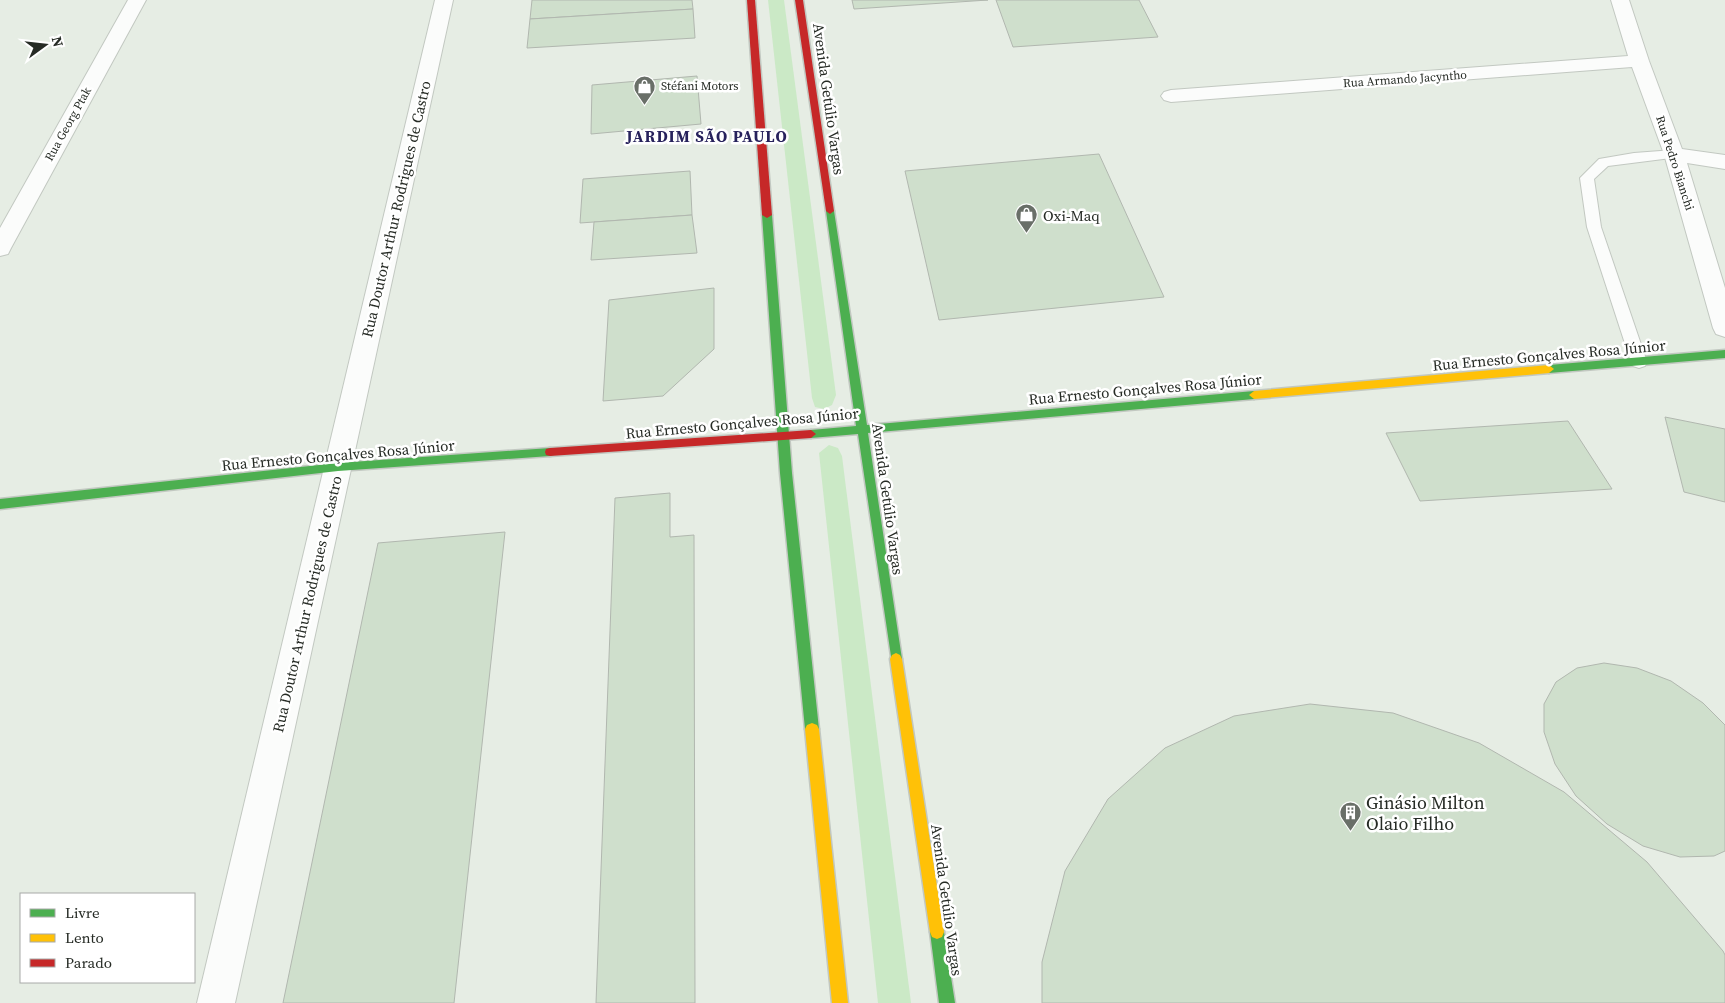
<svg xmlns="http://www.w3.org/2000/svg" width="1725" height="1003" font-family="'Source Serif 4',serif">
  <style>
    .green { fill: #cbe9c6 }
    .building { fill: #cfdfcc; stroke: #b1b7af }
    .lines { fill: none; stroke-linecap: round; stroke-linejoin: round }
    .lane-casing { stroke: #c2c8c1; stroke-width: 2 }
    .street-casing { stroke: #c2c8c1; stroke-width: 2 }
    .fast-casing { stroke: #c2c8c1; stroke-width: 3 }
    .slow-casing { stroke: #c2c8c1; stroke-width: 3 }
    .jam-casing { stroke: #c2c8c1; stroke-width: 3 }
    .lane { fill: #fbfcfb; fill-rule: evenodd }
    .street { fill: #fbfcfb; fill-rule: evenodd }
    .fast { fill: #4caf50; fill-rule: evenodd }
    .slow { fill: #ffc107; fill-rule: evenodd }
    .jam { fill: #c62828; fill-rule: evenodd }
    .labels { text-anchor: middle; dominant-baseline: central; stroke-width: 5; stroke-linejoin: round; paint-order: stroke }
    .far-street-label { font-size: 12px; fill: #262b25; stroke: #fff }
    .far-poi-label { font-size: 12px; fill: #262b25; stroke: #fff; text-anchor: start }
    .street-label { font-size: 15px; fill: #262b25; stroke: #fff }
    .poi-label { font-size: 15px; fill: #262b25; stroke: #fff; text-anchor: start }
    .far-district-label { font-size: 16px; font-weight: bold; letter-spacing: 1px; fill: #27225c; stroke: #fff }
    .near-poi-label { font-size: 18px; fill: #262b25; stroke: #fff; text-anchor: start }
  </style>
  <rect width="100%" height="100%" fill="#e6ede4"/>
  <g class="green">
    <polygon points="768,0 784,0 836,395 832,405 824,409 815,407 812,398"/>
    <polygon points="829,445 838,448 842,456 911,1003 878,1003 819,453"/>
  </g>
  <g class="building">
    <polygon points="532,0 692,0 693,9 530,19"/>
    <polygon points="852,0 988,0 854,9"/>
    <polygon points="996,0 1139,0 1158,37 1013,47"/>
    <polygon points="693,9 695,38 527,48 530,19"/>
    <polygon points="697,76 701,124 591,134 592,85"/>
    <polygon points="1099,154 1164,297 939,320 905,171"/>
    <polygon points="690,171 692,215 580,223 583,179"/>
    <polygon points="692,215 697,253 591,260 594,222"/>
    <polygon points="714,288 714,349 663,396 603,401 609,300"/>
    <polygon points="1665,417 1725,429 1725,502 1684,492"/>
    <polygon points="1568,421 1612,489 1420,501 1386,433"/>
    <polygon points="670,493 670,537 694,535 695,1003 596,1003 615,498"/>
    <polygon points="505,532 454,1003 283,1003 378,543"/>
    <polygon points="1604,663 1637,668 1671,681 1703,703 1725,725 1725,851 1714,856 1680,857 1643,846 1607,824 1576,796 1555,764 1544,732 1544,704 1556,682 1577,668"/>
    <polygon points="1310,704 1393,713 1479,743 1564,792 1647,862 1723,951 1725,955 1725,1003 1042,1003 1042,962 1065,871 1108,799 1165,748 1234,716"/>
  </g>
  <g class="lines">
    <defs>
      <polygon id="lane" points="1674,150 1679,151 1681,154 1679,157 1608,166 1594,179 1601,227 1647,362 1645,366 1639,368 1633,366 1631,362 1587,227 1580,178 1599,159 1634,153"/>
      <g id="street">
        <polygon points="128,0 146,0 11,248 8,254 0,256 0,228"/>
        <polygon points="435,0 453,0 235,1003 197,1003"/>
        <polygon points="1611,0 1629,0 1649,61 1682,149 1725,155 1725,169 1687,163 1725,288 1725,337 1716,334 1713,328 1664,154 1632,67 1171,102 1164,100 1161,96 1164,92 1171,90 1628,56"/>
      </g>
      <g id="fast">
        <polygon points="830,208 834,211 867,425 1254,391 1259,395 1254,399 868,433 902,659 900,663 896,665 892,663 858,434 811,438 806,434 811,430 856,426 826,211"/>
        <polygon points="767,212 772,215 792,473 819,729 817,733 812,735 807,733 805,729 780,473 762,215"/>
        <polygon points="1725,350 1725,358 1549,373 1544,369 1549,365"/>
        <polygon points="550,448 554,449 555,452 554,455 550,456 338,471 0,509 0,499 338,463"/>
        <polygon points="937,925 942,927 944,932 955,1003 939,1003 930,932 932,927"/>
      </g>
      <g id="slow">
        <polygon points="1549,365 1554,369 1549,373 1254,399 1249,395 1254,391"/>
        <polygon points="896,653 900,655 902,659 944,932 942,937 937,939 932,937 930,932 890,659 892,655"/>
        <polygon points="812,723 817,725 819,729 848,1003 832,1003 805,729 807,725"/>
      </g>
      <g id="jam">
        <polygon points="747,0 755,0 772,215 767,218 762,215"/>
        <polygon points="795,0 803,0 834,211 830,214 826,211"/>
        <polygon points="811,430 816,434 811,438 550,456 546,455 545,452 546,449 550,448"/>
      </g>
    </defs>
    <use href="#lane" class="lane-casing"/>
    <use href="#street" class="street-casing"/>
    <use href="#fast" class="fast-casing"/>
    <use href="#slow" class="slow-casing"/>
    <use href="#jam" class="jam-casing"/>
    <use href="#lane" class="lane"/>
    <use href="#street" class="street"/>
    <use href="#fast" class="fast"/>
    <use href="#slow" class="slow"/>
    <use href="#jam" class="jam"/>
  </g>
  <defs>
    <symbol id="shop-pin" viewBox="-11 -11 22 30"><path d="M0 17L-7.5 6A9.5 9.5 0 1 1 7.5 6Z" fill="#696f68" stroke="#fff"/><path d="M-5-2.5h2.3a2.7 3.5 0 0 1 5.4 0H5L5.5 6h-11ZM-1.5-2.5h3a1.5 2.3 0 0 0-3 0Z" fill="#fff"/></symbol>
    <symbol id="building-pin" viewBox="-11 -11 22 30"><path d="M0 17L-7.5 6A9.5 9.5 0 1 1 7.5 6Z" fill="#696f68" stroke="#fff"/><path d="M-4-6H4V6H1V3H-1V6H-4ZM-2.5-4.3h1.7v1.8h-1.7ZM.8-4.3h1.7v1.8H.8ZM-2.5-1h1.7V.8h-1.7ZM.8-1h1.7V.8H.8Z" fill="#fff"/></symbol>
  </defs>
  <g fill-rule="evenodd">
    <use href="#shop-pin" x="632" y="74" width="25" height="34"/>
    <use href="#shop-pin" x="1014" y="202" width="25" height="34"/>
    <use href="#building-pin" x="1338" y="800" width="25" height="34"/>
  </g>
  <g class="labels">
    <g class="far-street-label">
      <text transform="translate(1405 79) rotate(-4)">Rua Armando Jacyntho</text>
      <text transform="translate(68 124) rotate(-61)">Rua Georg Ptak</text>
      <text transform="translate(1675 163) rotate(72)">Rua Pedro Bianchi</text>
    </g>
    <g class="far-poi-label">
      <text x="661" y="86">Stéfani Motors</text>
    </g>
    <g class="street-label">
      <text transform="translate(829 99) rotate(82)">Avenida Getúlio Vargas</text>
      <text transform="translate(396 209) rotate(-77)">Rua Doutor Arthur Rodrigues de Castro</text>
      <text transform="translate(1549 355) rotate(-5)">Rua Ernesto Gonçalves Rosa Júnior</text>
      <text transform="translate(1145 389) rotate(-5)">Rua Ernesto Gonçalves Rosa Júnior</text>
      <text transform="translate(742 423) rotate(-5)">Rua Ernesto Gonçalves Rosa Júnior</text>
      <text transform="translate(338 455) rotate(-5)">Rua Ernesto Gonçalves Rosa Júnior</text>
      <text transform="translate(888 499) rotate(82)">Avenida Getúlio Vargas</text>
      <text transform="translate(307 604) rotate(-77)">Rua Doutor Arthur Rodrigues de Castro</text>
      <text transform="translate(947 900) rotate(82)">Avenida Getúlio Vargas</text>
    </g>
    <g class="poi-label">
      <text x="1043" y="215">Oxi-Maq</text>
    </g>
    <g class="far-district-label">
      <text x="707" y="136">JARDIM SÃO PAULO</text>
    </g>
    <g class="near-poi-label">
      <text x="1366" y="802">Ginásio Milton<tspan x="1366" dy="21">Olaio Filho</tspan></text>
    </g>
  </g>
  <rect x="20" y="893" width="175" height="90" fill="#ffffff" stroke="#a8aaa8"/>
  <rect x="30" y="909" width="25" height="8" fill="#4caf50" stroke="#a8aaa8"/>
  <text x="65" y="918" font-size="15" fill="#262b25">Livre</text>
  <rect x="30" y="934" width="25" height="8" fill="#ffc107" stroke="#a8aaa8"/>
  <text x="65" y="943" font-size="15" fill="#262b25">Lento</text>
  <rect x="30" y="959" width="25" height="8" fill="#c62828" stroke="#a8aaa8"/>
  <text x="65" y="968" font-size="15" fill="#262b25">Parado</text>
  <g transform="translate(45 45) rotate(75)" stroke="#ffffff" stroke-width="4" paint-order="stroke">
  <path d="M0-4L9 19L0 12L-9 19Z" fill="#262b25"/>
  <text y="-8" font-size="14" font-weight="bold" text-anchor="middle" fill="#262b25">N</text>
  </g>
</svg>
